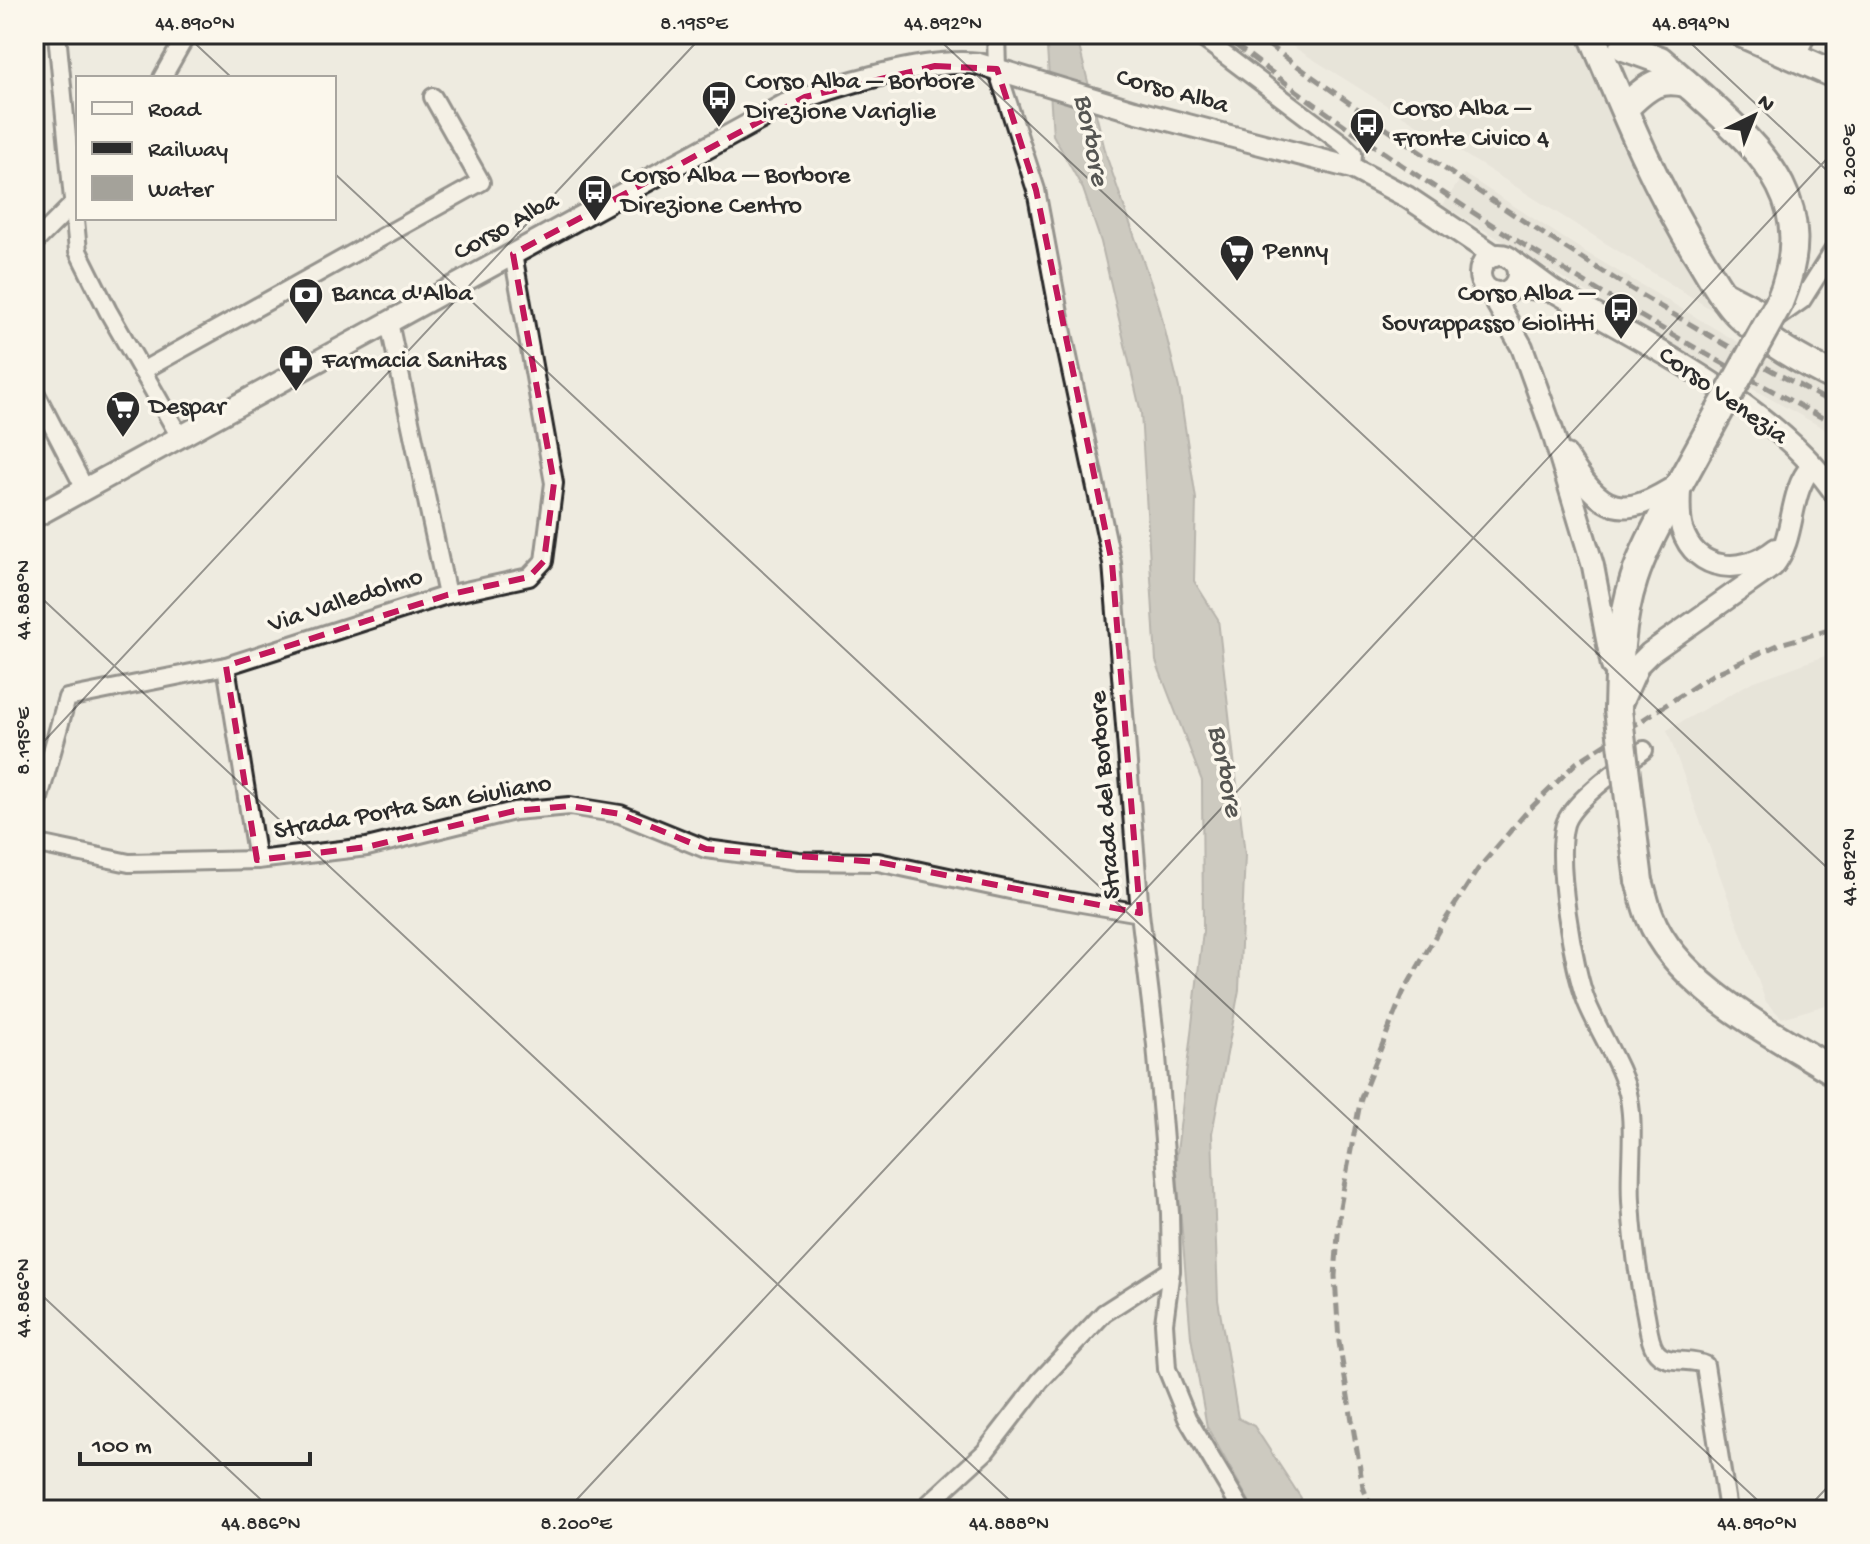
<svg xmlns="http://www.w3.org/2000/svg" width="1870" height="1544" font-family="'Gochi Hand',sans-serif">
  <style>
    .built { fill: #dedbd1 }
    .water { fill: #a4a29a; stroke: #74726e; stroke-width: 2 }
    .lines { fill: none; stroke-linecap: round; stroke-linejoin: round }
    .minor-casing { stroke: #2b2b2b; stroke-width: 22 }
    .tertiary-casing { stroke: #2b2b2b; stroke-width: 26 }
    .primary-casing { stroke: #2b2b2b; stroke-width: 32 }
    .minor { stroke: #fbf7ec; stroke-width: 16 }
    .tertiary { stroke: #fbf7ec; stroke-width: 20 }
    .primary { stroke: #fbf7ec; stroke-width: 26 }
    .rail { stroke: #2b2b2b; stroke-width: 5; stroke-dasharray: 12 6; stroke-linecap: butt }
    .primary-bridge-casing { stroke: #2b2b2b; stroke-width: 32; stroke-linecap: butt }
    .primary-bridge { stroke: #fbf7ec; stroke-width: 26 }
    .marked { fill: none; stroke: #c2185b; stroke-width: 6; stroke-dasharray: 16 10; stroke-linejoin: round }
    .ticks { fill: none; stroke: #2b2b2b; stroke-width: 2; stroke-opacity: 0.45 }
    .labels { text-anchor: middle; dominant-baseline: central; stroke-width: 7; stroke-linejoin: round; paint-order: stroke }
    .poi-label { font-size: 26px; fill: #2b2b2b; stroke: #fbf7ec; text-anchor: start }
    .street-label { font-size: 26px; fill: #2b2b2b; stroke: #fbf7ec }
    .water-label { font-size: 28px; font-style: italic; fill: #555552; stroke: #fbf7ec }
    .neatline { fill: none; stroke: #2b2b2b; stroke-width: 3 }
    .ticks-label { font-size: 20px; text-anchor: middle; fill: #2b2b2b }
  </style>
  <rect width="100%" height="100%" fill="#eeebe0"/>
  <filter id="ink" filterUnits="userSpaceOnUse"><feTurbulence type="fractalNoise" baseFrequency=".0125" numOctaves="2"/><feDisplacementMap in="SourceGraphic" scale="16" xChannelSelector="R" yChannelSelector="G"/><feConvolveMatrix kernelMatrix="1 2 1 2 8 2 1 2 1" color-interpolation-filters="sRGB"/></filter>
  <g filter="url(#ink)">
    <g class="built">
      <polygon points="1273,34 1576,34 1642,183 1720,315"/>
      <polygon points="1464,174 1587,253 1731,338 1771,361 1836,391 1836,448 1829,444 1834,434 1673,345 1443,205"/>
      <polygon points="1836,652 1836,1002 1782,1018 1766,1002 1667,730 1752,682"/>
    </g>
    <polygon class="water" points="1046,34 1076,34 1107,158 1159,306 1179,388 1196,499 1194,581 1218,619 1245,855 1239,990 1212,1133 1218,1300 1238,1418 1254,1426 1301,1498 1300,1510 1254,1510 1207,1427 1191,1337 1176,1161 1203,931 1202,781 1156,661 1141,413 1101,242 1083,189 1053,135"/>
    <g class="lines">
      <defs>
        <g id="minor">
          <polyline points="57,34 78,251 108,311 180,437"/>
          <polyline points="996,34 997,69 1036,190 1061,324 1112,563 1140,913 1156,1045 1170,1213 1171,1270 1164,1323 1167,1369 1187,1418 1242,1510"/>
          <polyline points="1197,34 1343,144 1353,154 1352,168"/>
          <polyline points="1796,57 1807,34"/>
          <polyline points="162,78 187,34"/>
          <polyline points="34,243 73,204"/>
          <polyline points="1724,289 1778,317 1802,300 1836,246"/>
          <polyline points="142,371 481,182 433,97"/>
          <polyline points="34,390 85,489"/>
          <polyline points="447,595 529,577 544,561 554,483 513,254"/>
          <path d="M1644,750c-20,15 -72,51 -79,74 -10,36 8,144 22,179 11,27 38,69 42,95 6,34 0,68 2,103 2,37 7,77 15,114 2,10 3,26 9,35 10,16 35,7 50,15l23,145"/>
          <polyline points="34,816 67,698 226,666"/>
          <polyline points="34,843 129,863 257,860 367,847 514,811 570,806 620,814 706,849 798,861 878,862 1024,893 1140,913"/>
          <polyline points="257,860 226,666 447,595 389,322"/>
          <polyline points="922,1510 985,1452 1040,1381 1104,1313 1171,1270"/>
        </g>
        <g id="tertiary">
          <circle cx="1499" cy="274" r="19"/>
          <polyline points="1513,261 1554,291 1514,286"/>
          <polyline points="1490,291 1522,347 1552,430 1593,566 1612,666"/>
          <path d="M1554,291c93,54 220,114 282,203"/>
          <path d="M1566,455c36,59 56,66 114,28"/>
          <path d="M1680,484c0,14 -2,31 2,45 14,44 62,46 94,20"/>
          <path d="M34,517l749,-411c49,-20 144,-49 196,-42l155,47 218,57 55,29 88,59"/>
          <path d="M1621,704l18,-40 11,-11 123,-87c24,-30 14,-72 39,-100"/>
        </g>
        <g id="primary">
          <path d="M1592,34c32,77 64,155 109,226 11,18 23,40 38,55 28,27 62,46 97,63"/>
          <polyline points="1743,34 1836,75"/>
          <polyline points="1624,47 1660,60 1692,88"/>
          <path d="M1624,108c22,-19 31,-32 62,-25"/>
          <path d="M1618,710c1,-45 2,-88 16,-131 11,-34 30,-65 46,-96"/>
          <path d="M1639,881c4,12 6,24 11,36 28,71 125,117 186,156"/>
        </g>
      </defs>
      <use href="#minor" class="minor-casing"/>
      <use href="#tertiary" class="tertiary-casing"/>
      <use href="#primary" class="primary-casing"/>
      <use href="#minor" class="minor"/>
      <use href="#tertiary" class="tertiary"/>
      <use href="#primary" class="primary"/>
      <g class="rail">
        <path d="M1221,34c192,148 401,278 615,391"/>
        <path d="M1253,34c186,135 378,264 583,371"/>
        <polyline points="1372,1510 1363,1487 1339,1342 1335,1276 1340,1207 1361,1098 1403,993 1440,928 1478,869 1524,815 1576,763 1712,675 1780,644 1836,628"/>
      </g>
      <defs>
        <g id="primary-bridge">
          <path d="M1680,483l99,-180c43,-103 -17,-151 -87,-215"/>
          <polyline points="1618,710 1639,881"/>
        </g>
      </defs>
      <use href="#primary-bridge" class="primary-bridge-casing"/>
      <use href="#primary-bridge" class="primary-bridge"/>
    </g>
  </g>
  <path d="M0 0H1870V1544H0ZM935,66l62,3 39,121 76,373 28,350 -262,-51 -172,-13 -86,-35 -50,-8 -56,5 -147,36 -110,13 -31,-194 221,-71 82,-18 15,-16 10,-78 -41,-229 292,-157z" fill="#eeebe0" fill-opacity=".55" fill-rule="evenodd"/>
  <path class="marked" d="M935,66l62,3 39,121 76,373 28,350 -262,-51 -172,-13 -86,-35 -50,-8 -56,5 -147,36 -110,13 -31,-194 221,-71 82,-18 15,-16 10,-78 -41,-229 292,-157z"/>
  <path class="ticks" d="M185,34l47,44M933,34l903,842M1681,34l155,145M334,173l1434,1337M34,591l986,919M34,752l670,-718M34,1288l238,222M567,1510l1269,-1361M1806,1510l30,-32"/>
  <defs>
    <symbol id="bus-pin" viewBox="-11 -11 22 30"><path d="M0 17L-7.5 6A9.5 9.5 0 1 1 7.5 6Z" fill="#2b2b2b" stroke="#fbf7ec"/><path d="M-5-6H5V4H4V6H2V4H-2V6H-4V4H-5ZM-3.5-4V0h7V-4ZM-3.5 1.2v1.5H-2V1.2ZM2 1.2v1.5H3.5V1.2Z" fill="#fff"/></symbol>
    <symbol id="supermarket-pin" viewBox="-11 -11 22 30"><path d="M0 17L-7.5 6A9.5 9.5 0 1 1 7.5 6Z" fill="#2b2b2b" stroke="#fbf7ec"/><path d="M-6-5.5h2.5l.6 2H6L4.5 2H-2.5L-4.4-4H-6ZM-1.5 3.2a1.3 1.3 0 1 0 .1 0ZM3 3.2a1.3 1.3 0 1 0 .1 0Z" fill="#fff"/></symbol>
    <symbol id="bank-pin" viewBox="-11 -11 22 30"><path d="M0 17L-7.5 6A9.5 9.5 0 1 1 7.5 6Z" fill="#2b2b2b" stroke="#fbf7ec"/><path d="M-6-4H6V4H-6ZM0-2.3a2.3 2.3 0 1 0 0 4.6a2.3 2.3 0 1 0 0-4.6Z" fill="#fff"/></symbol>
    <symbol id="pharmacy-pin" viewBox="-11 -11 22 30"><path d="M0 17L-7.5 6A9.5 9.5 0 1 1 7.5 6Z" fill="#2b2b2b" stroke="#fbf7ec"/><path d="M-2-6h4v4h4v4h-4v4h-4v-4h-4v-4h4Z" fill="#fff"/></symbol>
  </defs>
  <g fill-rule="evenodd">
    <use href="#bus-pin" x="699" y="78" width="40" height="54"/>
    <use href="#bus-pin" x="1347" y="105" width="40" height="54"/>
    <use href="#bus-pin" x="575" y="172" width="40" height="54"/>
    <use href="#supermarket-pin" x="1217" y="232" width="40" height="54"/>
    <use href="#bank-pin" x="286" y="275" width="40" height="54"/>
    <use href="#bus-pin" x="1601" y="290" width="40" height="54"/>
    <use href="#pharmacy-pin" x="276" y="342" width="40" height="54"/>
    <use href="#supermarket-pin" x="103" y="388" width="40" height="54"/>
  </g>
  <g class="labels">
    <g class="poi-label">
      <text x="745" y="83">Corso Alba – Borbore<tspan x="745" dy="30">Direzione Variglie</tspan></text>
      <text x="1393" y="110">Corso Alba –<tspan x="1393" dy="30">Fronte Civico 4</tspan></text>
      <text x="621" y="177">Corso Alba – Borbore<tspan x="621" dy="30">Direzione Centro</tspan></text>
      <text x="1263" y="252">Penny</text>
      <text x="332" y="295">Banca d'Alba</text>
      <text x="1595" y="295" text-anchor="end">Corso Alba –<tspan x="1595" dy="30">Sovrappasso Giolitti</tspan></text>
      <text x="322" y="362">Farmacia Sanitas</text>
      <text x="149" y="408">Despar</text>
    </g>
    <g class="street-label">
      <text transform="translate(1172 93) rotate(15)">Corso Alba</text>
      <text transform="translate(507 228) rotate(-29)">Corso Alba</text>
      <text transform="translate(1722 397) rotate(35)">Corso Venezia</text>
      <text transform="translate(346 602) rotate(-18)">Via Valledolmo</text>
      <text transform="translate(1107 795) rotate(-94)">Strada del Borbore</text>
      <text transform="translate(413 809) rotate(-10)">Strada Porta San Giuliano</text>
    </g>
    <g class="water-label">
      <text transform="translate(1090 140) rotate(79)">Borbore</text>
      <text transform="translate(1224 771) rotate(79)">Borbore</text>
    </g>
  </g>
  <rect width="1870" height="1544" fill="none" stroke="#fbf7ec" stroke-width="88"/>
  <rect x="76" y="76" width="260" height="144" fill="#fbf7ec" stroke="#a8a59f" stroke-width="2"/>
  <rect x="92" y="102" width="40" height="12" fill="#fbf7ec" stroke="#a8a59f" stroke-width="2"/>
  <text x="148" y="116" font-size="24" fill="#2b2b2b">Road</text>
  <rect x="92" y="142" width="40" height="12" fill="#2b2b2b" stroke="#a8a59f" stroke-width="2"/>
  <text x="148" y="156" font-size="24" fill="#2b2b2b">Railway</text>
  <rect x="92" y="176" width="40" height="24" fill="#a4a29a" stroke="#a8a59f" stroke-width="2"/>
  <text x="148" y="196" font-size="24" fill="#2b2b2b">Water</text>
  <g transform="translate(1754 116) rotate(43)" stroke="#fbf7ec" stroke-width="6" paint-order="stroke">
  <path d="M0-6L14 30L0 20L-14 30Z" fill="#2b2b2b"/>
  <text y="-12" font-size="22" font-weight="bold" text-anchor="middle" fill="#2b2b2b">N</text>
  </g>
  <path d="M80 1452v12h230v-12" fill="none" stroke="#2b2b2b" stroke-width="4"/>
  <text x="92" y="1452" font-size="24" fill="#2b2b2b" stroke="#fbf7ec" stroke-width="6" paint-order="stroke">100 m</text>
  <rect x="44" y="44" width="1782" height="1456" class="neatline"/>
  <g class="ticks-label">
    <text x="195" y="29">44.890°N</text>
    <text x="694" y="29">8.195°E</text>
    <text x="943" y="29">44.892°N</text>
    <text x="1691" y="29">44.894°N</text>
    <text transform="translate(1848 160) rotate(-90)" y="7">8.200°E</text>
    <text transform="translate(22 600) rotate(-90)" y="7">44.888°N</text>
    <text transform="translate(22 741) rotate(-90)" y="7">8.195°E</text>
    <text transform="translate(1848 867) rotate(-90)" y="7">44.892°N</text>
    <text transform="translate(22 1298) rotate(-90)" y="7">44.886°N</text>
    <text x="261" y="1529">44.886°N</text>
    <text x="576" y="1529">8.200°E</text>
    <text x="1009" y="1529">44.888°N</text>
    <text x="1757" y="1529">44.890°N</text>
  </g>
</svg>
